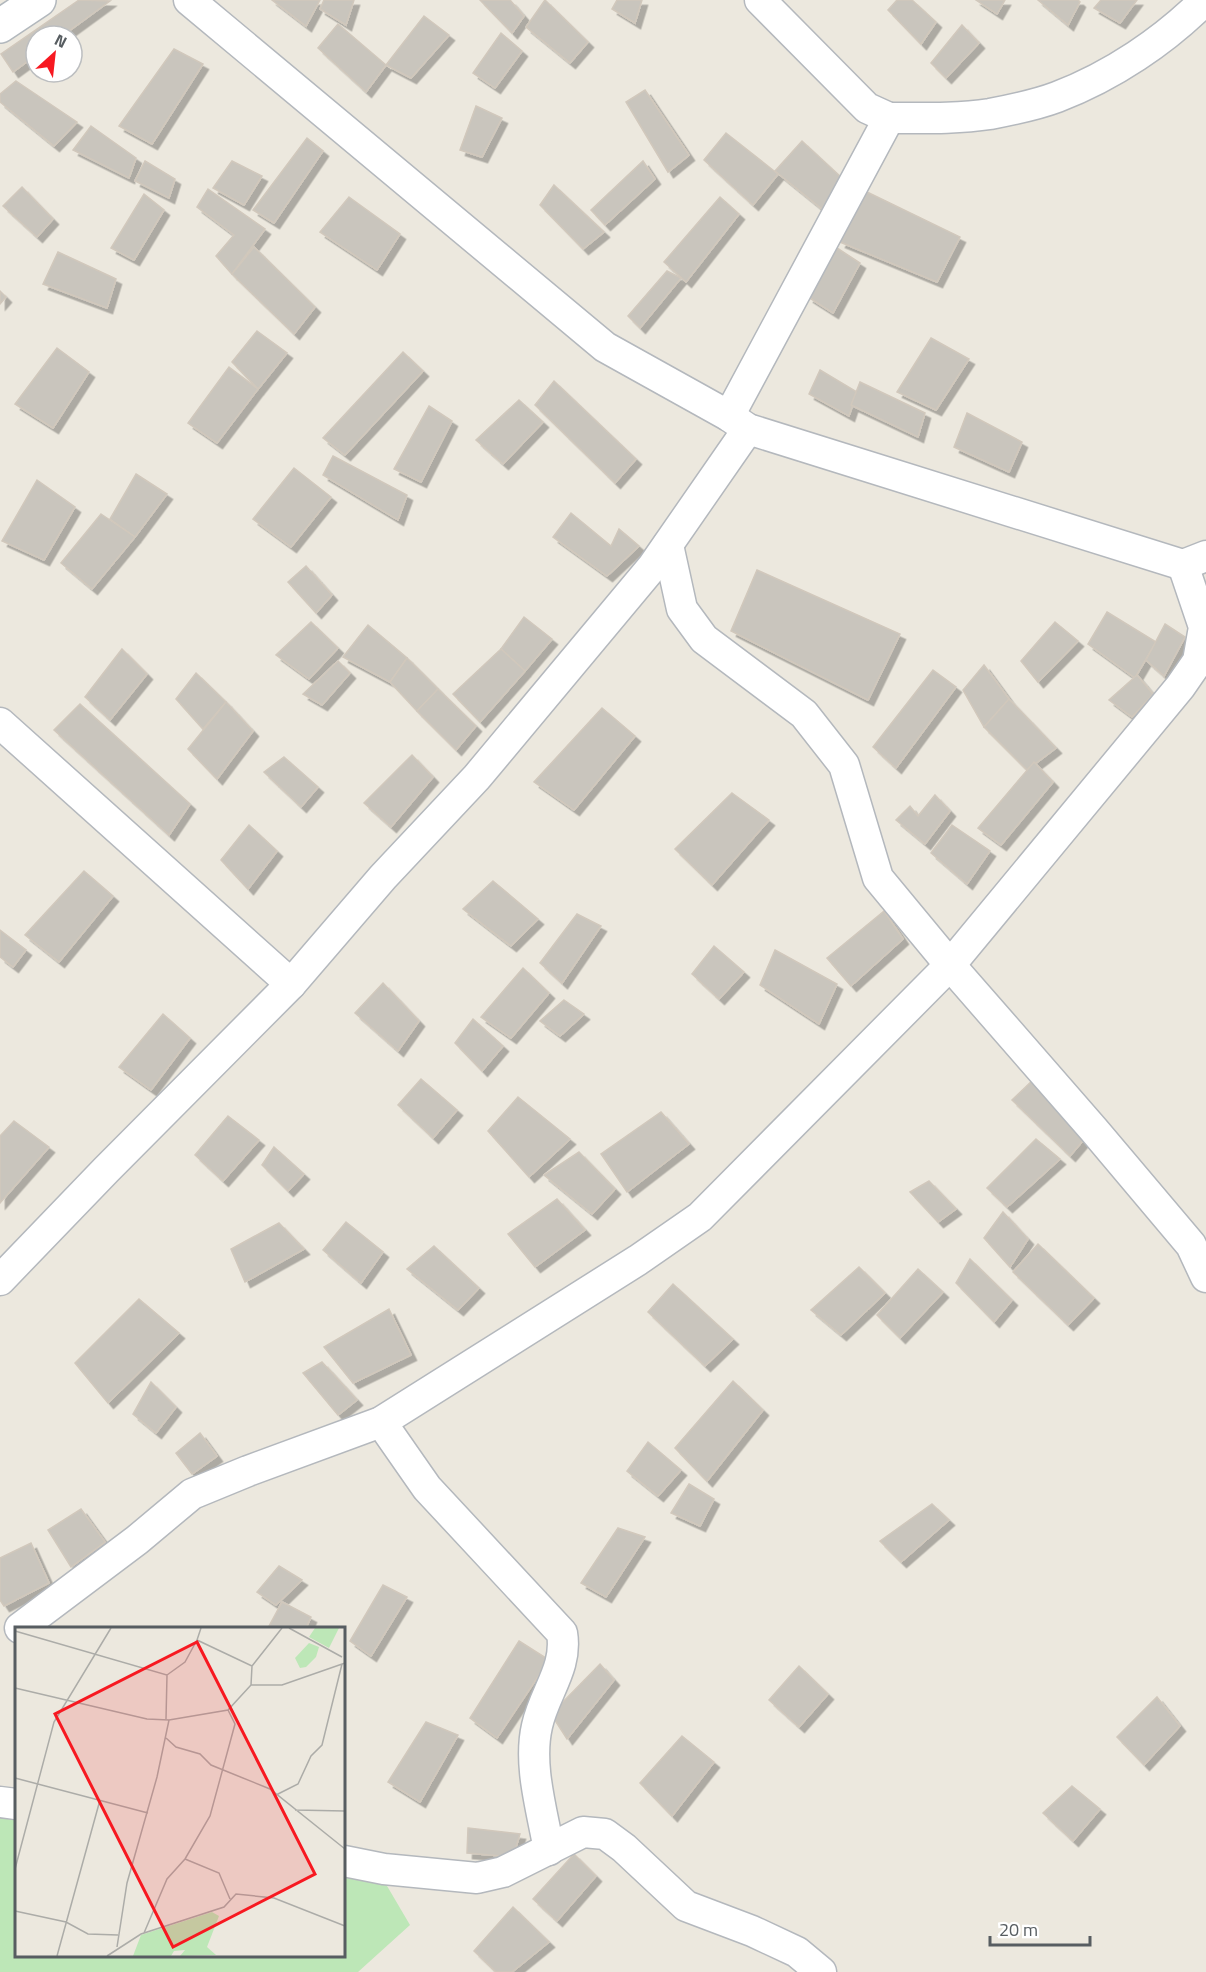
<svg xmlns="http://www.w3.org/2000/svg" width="1206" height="1972" font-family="'Titillium Web',sans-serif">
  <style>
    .green { fill: #bde7b7 }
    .building { fill: #c9c5bd; stroke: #d1c8bc; stroke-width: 1.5; filter: url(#shadow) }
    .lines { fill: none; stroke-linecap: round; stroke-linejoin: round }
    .minor-casing { stroke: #b4b8bd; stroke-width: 33 }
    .secondary-casing { stroke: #b2b8bd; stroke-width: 36 }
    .minor { stroke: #fff; stroke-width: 30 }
    .secondary { stroke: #fff; stroke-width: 33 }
    .inset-road { fill: none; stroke: #acaca8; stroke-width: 1.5 }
    .view { fill: #f71921; fill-opacity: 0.15; stroke: #f71921; stroke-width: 3 }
    .inset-edge { fill: none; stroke: #575d61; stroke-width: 3 }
  </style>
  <defs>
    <filter id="shadow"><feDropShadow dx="5.5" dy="5.5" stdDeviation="0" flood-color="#0004"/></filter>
  </defs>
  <rect width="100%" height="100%" fill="#ece8de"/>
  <polygon class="green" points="0,1816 16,1819 16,1956 344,1956 344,1869 380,1874 410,1925 358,1972 0,1972"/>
  <g class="building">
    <polygon points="79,0 110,1 62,36 36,36 36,55 13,72 1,54"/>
    <polygon points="272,0 320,0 306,26"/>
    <polygon points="324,0 354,0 346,25 320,9"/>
    <polygon points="480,0 510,0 524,16 512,33"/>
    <polygon points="545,0 588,42 570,63 526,27"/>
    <polygon points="617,0 642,0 635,23 612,9"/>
    <polygon points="897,0 912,0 936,22 921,44 888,10"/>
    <polygon points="976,0 1005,0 997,14"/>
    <polygon points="1038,0 1078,0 1080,2 1068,25"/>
    <polygon points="1101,0 1137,0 1120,23 1094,8"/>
    <polygon points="424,16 449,35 411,78 386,65"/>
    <polygon points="338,24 386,65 366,92 318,48"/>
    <polygon points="962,25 979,43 946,78 931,63"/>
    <polygon points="501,33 522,51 495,88 473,73"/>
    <polygon points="174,49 203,64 152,144 119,126"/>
    <polygon points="16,81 77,122 54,146 0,102 0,94"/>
    <polygon points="645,90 689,155 668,172 626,102"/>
    <polygon points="476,106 502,118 482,157 460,150"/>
    <polygon points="91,126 136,158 129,178 73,150"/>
    <polygon points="726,133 778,174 753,205 704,160"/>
    <polygon points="307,138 323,151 274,223 253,210"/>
    <polygon points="802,141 843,179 822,209 775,171"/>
    <polygon points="145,161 175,179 169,198 135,181"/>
    <polygon points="232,161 262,176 244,205 213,188"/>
    <polygon points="643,161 655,179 605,225 591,210"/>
    <polygon points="554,185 604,232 583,249 540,205"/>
    <polygon points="22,187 53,219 37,237 3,206"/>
    <polygon points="208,189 265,229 232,274 216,256 234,235 197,207"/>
    <polygon points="867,192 960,237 937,282 840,242"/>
    <polygon points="144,194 164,210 134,260 111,248"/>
    <polygon points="349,197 400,234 377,270 320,232"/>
    <polygon points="720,197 739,214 686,282 664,262"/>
    <polygon points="254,247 315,307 294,334 232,274"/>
    <polygon points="837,248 860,263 833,313 808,297"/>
    <polygon points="58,252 116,279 107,308 43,284"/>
    <polygon points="667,271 681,278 640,328 628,316"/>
    <polygon points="0,291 6,297 0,304"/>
    <polygon points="257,331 287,353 258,389 232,362"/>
    <polygon points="931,338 969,359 936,410 897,392"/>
    <polygon points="57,348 89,372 53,428 15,404"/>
    <polygon points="403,352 423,371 345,455 323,438"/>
    <polygon points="229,367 258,389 217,443 188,423"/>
    <polygon points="820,370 857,392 849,416 809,394"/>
    <polygon points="554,381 636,459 615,483 535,405"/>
    <polygon points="860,382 925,413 918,437 851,405"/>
    <polygon points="519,400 543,422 503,464 476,440"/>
    <polygon points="429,406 452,421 421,482 394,469"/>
    <polygon points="967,413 1022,442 1009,472 954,447"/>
    <polygon points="333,456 407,495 398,520 323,475"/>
    <polygon points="294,468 331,497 291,547 253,519"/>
    <polygon points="136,474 167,494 135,537 110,519"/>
    <polygon points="37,480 75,507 44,560 2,541"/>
    <polygon points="571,513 611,546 619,529 639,546 607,576 553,537"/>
    <polygon points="101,514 135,537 92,589 61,563"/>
    <polygon points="306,566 332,595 316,613 288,582"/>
    <polygon points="757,570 900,634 868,700 731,631"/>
    <polygon points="1107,612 1156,642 1135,678 1088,644"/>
    <polygon points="524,617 552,639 525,671 501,649"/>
    <polygon points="311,622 338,648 309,679 276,655"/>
    <polygon points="1055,622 1078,641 1038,682 1021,661"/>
    <polygon points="1165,624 1185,637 1164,676 1146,660"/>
    <polygon points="368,625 407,658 390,682 343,657"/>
    <polygon points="122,649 147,674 110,720 85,697"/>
    <polygon points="501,649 525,671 480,722 453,694"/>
    <polygon points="407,658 438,689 417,711 390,682"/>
    <polygon points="338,661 350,673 322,705 303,694"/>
    <polygon points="984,665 1009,699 984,727 963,690"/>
    <polygon points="933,670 956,687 896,768 873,747"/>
    <polygon points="196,673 226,702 203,729 176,699"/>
    <polygon points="1137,675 1153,694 1132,717 1109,700"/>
    <polygon points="438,689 476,726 456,750 417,711"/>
    <polygon points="1009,699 1056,748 1027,770 984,727"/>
    <polygon points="226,702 253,731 217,779 188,749"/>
    <polygon points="80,704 190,804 169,835 54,730"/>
    <polygon points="602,708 635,736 574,810 534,782"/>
    <polygon points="412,755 433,777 391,827 364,803"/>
    <polygon points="284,757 318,787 301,807 264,772"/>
    <polygon points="1034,762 1053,782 1001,845 978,828"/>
    <polygon points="732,793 769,820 712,885 675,849"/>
    <polygon points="935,795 950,811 925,844 896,820 910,806 918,816"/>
    <polygon points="249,825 277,851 248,889 221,860"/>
    <polygon points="952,825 990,851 967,884 931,853"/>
    <polygon points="84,871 113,896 59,962 25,935"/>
    <polygon points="493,881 538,919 511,946 463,909"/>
    <polygon points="884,911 903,939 851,986 827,958"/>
    <polygon points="577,914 601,926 562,983 540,963"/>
    <polygon points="0,930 26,950 13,967 0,957"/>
    <polygon points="714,946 744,972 719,999 692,974"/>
    <polygon points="775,950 837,984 819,1024 760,985"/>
    <polygon points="523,968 549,993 511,1038 481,1017"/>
    <polygon points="383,983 419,1021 398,1051 355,1013"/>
    <polygon points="564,1000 584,1014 560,1036 540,1021"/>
    <polygon points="163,1014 190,1038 151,1090 119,1067"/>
    <polygon points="473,1019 503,1046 482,1071 455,1043"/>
    <polygon points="1036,1077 1092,1130 1070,1156 1012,1100"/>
    <polygon points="421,1079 457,1110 433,1138 398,1105"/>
    <polygon points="518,1097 570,1139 529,1177 488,1131"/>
    <polygon points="661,1112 689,1144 627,1192 601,1154"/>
    <polygon points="228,1116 259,1140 223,1181 195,1155"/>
    <polygon points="14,1121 49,1147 0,1203 0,1136"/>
    <polygon points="1036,1139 1060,1159 1007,1207 987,1188"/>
    <polygon points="274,1147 304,1174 288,1191 262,1165"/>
    <polygon points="579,1152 615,1189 592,1214 544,1175"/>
    <polygon points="929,1181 956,1209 938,1222 910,1192"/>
    <polygon points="557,1199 585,1230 535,1267 508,1234"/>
    <polygon points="1003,1212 1028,1239 1010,1267 984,1238"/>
    <polygon points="346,1222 383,1252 361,1283 323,1250"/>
    <polygon points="279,1223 304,1249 245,1282 231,1249"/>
    <polygon points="1038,1244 1094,1298 1068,1325 1013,1272"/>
    <polygon points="434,1246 479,1288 458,1310 407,1269"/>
    <polygon points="970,1259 1012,1300 994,1322 956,1283"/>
    <polygon points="859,1267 885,1293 841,1335 811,1310"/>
    <polygon points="918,1269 943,1292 900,1338 877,1315"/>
    <polygon points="673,1284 733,1339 705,1366 648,1312"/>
    <polygon points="139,1299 179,1333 108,1403 75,1363"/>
    <polygon points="389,1309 411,1355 353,1383 324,1347"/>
    <polygon points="322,1362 357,1400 338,1415 303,1373"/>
    <polygon points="733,1381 763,1410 707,1481 675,1448"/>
    <polygon points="151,1382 176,1407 156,1433 133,1414"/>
    <polygon points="200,1433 217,1456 192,1474 176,1453"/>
    <polygon points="648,1442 681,1470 658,1496 627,1471"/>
    <polygon points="689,1484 714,1499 700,1526 671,1513"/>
    <polygon points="932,1504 949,1520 901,1562 880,1541"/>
    <polygon points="81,1509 105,1542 71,1567 48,1530"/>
    <polygon points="618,1528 645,1537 606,1597 581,1583"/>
    <polygon points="31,1543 49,1583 4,1606 0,1600 0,1558"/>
    <polygon points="279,1566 302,1580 276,1605 257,1592"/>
    <polygon points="383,1585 407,1597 371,1656 350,1641"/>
    <polygon points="282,1602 311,1617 306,1628 268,1628"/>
    <polygon points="519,1641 549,1660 497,1738 470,1718"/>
    <polygon points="600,1664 614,1680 567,1739 551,1714"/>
    <polygon points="799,1666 828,1694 799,1727 769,1700"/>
    <polygon points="1157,1697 1180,1726 1144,1765 1117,1737"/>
    <polygon points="426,1722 458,1735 420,1802 388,1782"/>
    <polygon points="682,1736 714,1762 672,1816 640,1783"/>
    <polygon points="1072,1786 1100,1809 1073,1841 1043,1813"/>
    <polygon points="468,1828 520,1834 513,1857 467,1853"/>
    <polygon points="574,1854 596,1876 557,1921 533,1899"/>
    <polygon points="513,1907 549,1942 512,1972 496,1972 474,1951"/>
  </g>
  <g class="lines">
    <defs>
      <g id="minor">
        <polyline points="189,0 605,347 729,416 748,429 1183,565 1206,556"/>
        <path d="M889,118c33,0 68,1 101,-4 21,-4 46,-9 67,-17 55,-21 107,-56 148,-97"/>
        <polyline points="729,416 889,118 867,108 760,0"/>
        <polyline points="668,545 682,609 704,639 804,714 844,765 878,878 950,965 1094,1130 1191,1245 1206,1277"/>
        <polyline points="0,723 291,984"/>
        <polyline points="0,1280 106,1170 291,984 383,877 477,777 653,566 748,429"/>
        <path d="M381,1422l46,66 135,145c6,35 -18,60 -25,93 -9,39 5,84 12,124"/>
        <polyline points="20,1628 137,1540 192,1494 248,1471 381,1422 638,1260 700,1217 950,965 1180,687 1198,661 1204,627 1183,565"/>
        <polyline points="0,1802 16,1804"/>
        <polyline points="344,1861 384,1869 477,1878 503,1872 583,1832 605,1834 624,1848 686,1906 752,1931 797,1952 821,1972"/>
      </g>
      <polyline id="secondary" points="0,26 39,0"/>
    </defs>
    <use href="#minor" class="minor-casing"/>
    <use href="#secondary" class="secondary-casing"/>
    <use href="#minor" class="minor"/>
    <use href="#secondary" class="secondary"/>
  </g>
  <g transform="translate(15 1627)">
    <rect width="330" height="330" fill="#ece8de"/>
    <path d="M300,1h24l-10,20 -20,-11zM294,16l10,4 -3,10 -10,10 -6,1 -5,-10zM197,285l7,4 -12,31 9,8 -36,1 5,-6 -11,1 -3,5h-38l8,-21z" fill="#bde7b7"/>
    <path class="inset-road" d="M186,1l-4,12 55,26 -1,19M274,1l53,29M0,4l152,44 -1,44M237,39l30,-38M152,48l18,-13 12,-22M0,61l132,31 22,1 59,-10 23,-25h31l63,-22M151,111l10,9 24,7 11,11 59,24 75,60M0,151l133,35M261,168l22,-11 13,-28 11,-11 20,-81M280,183l50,1M170,232l34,14 11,26M0,242l39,-147 57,-94M0,284l51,11 22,12 30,1M129,306l23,-54 18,-20 25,-43 25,-92 -7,-14M102,320l10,-64 30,-106 12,-57M42,329l43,-156M92,329l34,-22 83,-27 12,-13 38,4 71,28"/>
    <path class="view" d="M182,15l118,232 -142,73 -118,-233z"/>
    <rect width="330" height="330" class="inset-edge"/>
  </g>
  <g transform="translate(54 54) rotate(27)"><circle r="28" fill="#ffffff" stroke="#bcbec0" stroke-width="1.5"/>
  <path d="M0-4.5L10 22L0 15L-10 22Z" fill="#f71921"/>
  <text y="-9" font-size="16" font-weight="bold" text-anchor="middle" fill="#575d61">N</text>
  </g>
  <path d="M990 1936v9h100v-9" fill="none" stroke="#575d61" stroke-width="3"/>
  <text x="999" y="1936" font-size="18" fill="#575d61" stroke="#ffffff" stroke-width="4.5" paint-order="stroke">20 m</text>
</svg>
